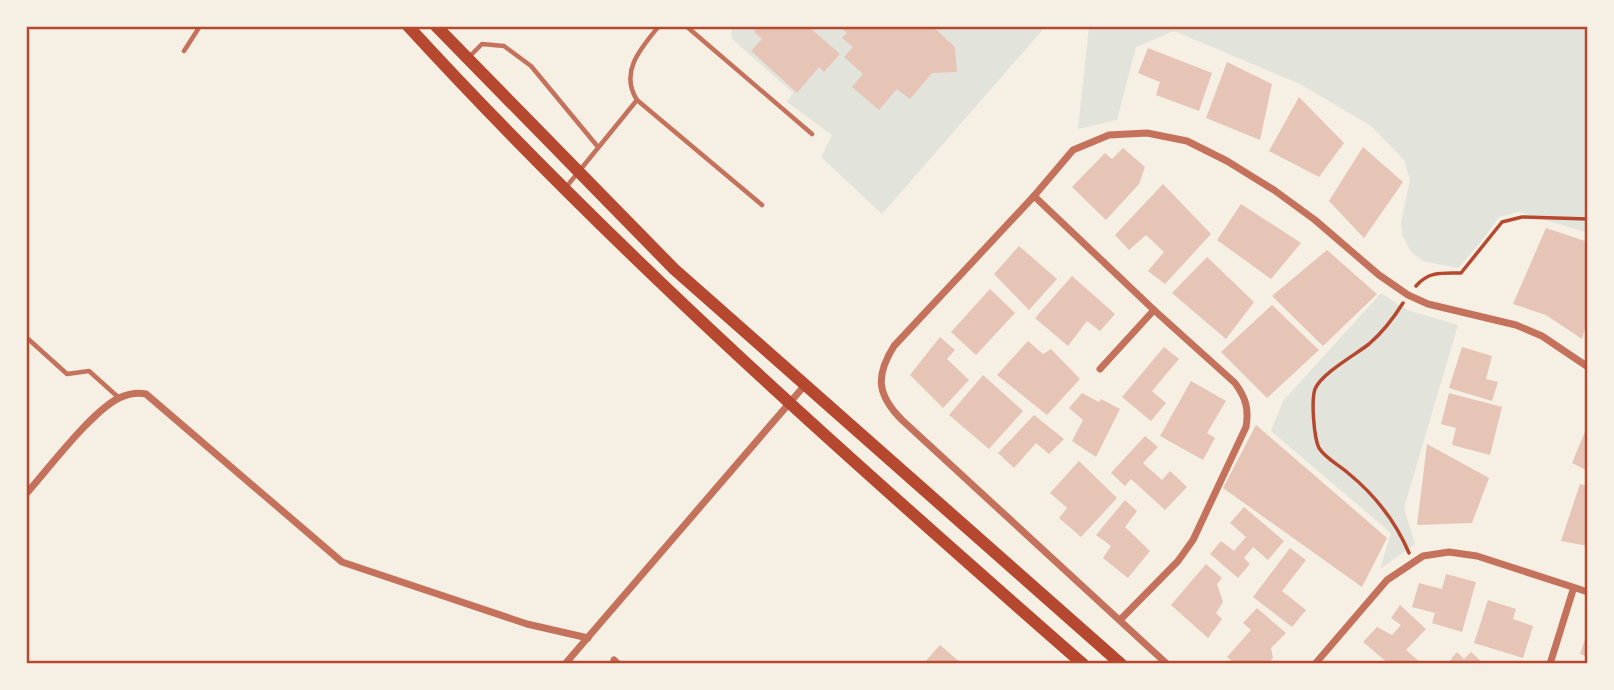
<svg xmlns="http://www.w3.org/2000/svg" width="1614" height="690" font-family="Merriweather,serif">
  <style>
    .green { fill: #e2e4dc }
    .building { fill: #e6c5b7 }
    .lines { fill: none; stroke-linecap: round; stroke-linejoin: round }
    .path { stroke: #b5482f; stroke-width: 3.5 }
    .service { stroke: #c5725c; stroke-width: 4.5 }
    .minor { stroke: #c5725c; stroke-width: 7 }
    .secondary { stroke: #b5482f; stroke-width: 12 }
    .neatline { fill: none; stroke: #b5482f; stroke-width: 2.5 }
  </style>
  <rect width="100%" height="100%" fill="#f6efe4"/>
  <g class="green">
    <polygon points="731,26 1046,26 882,214 821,157 832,135 787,102 793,93 732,39"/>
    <polygon points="1089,26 1588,26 1588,233 1519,212 1499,217 1480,243 1458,268 1423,261 1411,252 1402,235 1401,222 1410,180 1404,160 1371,126 1300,84 1174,31 1136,47 1117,120 1078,129"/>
    <polygon points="1381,293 1407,310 1458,325 1404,508 1415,544 1380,569 1391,533 1271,431 1283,401"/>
  </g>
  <g class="building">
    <polygon points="759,26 808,26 840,54 824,72 819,67 797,93 751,51 762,39 754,32"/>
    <polygon points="839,26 932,26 955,47 957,72 932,73 910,99 897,89 879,110 852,87 863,74 844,57 853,47 842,38 847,33"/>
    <polygon points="1148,48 1212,73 1199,111 1156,95 1160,82 1138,73"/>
    <polygon points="1227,62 1272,84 1260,140 1206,118"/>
    <polygon points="1299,97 1344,143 1319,177 1269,151"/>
    <polygon points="1363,147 1403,182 1364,238 1329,201"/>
    <polygon points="1123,148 1145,167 1139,184 1106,220 1072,187 1105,153 1112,159"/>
    <polygon points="1163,184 1211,234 1165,284 1148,271 1164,252 1146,235 1129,250 1115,235"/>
    <polygon points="1241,204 1301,243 1271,279 1217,240"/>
    <polygon points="1546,228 1588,242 1588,318 1582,339 1546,315 1513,304"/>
    <polygon points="1019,246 1057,279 1029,310 994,274"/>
    <polygon points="1327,250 1377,294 1323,346 1272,296"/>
    <polygon points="1207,257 1254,302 1226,339 1172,293"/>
    <polygon points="1072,276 1115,314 1100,331 1087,321 1068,346 1035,318"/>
    <polygon points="990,289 1015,313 976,355 951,332"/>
    <polygon points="1272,305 1319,350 1267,398 1221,352"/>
    <polygon points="940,337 955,350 947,359 969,380 943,408 910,375"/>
    <polygon points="1028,341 1043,354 1051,349 1080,379 1047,415 997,375"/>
    <polygon points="1164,347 1179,359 1152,391 1166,403 1151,421 1122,397"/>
    <polygon points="1462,347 1492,356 1486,379 1498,382 1492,401 1449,388"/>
    <polygon points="983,375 1023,411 989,449 949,415"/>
    <polygon points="1191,381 1226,401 1207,433 1215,438 1203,460 1160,436"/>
    <polygon points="1082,393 1099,402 1101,399 1120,409 1096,457 1072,441 1083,420 1069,408"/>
    <polygon points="1449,393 1502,407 1490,455 1452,445 1456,428 1441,424"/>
    <polygon points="1034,415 1064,439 1049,454 1036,443 1014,468 998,453"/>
    <polygon points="1588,424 1588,471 1572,463"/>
    <polygon points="1256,425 1387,538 1362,587 1223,488"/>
    <polygon points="1145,436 1158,447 1143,463 1162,480 1170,471 1187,487 1165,510 1131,479 1125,486 1111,473"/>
    <polygon points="1427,444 1489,478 1472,523 1417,525"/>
    <polygon points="1079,461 1117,498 1081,537 1059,518 1067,508 1050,493"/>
    <polygon points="1580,484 1588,486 1588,546 1561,541"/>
    <polygon points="1125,500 1137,511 1125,527 1150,551 1128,578 1103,558 1111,546 1096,535"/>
    <polygon points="1244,507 1284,541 1268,560 1253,547 1244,558 1250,564 1238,578 1210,554 1221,541 1234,551 1246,537 1230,523"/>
    <polygon points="1290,548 1306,560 1282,591 1306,610 1292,627 1253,597"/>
    <polygon points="1206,564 1222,578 1217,584 1223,602 1216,613 1222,619 1208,638 1171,605"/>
    <polygon points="1446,574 1476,582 1462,632 1432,623 1435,613 1412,607 1419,583 1442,589"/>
    <polygon points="1488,600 1516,609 1513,619 1533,626 1523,658 1474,643"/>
    <polygon points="1400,605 1426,629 1406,650 1422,664 1389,664 1363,642 1377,627 1392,635 1401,625 1391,618"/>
    <polygon points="1257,608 1286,633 1271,648 1273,658 1268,664 1235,664 1227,657 1251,630 1243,623"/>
    <polygon points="1586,636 1588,637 1588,657 1580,654"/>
    <polygon points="940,645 962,664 925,662"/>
    <polygon points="1457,652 1464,659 1471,652 1484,664 1447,664"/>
  </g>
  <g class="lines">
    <g class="path">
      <path d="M1416,286c13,-15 26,-13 45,-13l41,-51 20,-5 66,2"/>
      <path d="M1403,303c-10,16 -20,29 -34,41 -14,11 -47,29 -54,45 -4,12 -1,49 4,59 7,11 19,16 29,25 27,22 47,47 61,80"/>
    </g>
    <g class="service">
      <path d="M659,26c-18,22 -40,46 -22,74l125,105"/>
      <polyline points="686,26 812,134"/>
      <polyline points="184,51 200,26"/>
      <polyline points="470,56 482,44 504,46 531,66 598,147"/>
      <polyline points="567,186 637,100"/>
      <polyline points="26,337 67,374 89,371 118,397"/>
    </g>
    <g class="minor">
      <path d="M1034,196l120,114 81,73c11,15 14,26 11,44l-53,113 -15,21 -58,59"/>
      <polyline points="1100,369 1154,310"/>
      <path d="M26,494c23,-26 65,-82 93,-96 9,-4 18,-6 27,-4l196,168 185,62 61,14"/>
      <polyline points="614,660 618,664"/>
      <polyline points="565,664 805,385"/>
      <path d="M1167,664l-265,-244c-25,-25 -27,-44 -8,-74l140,-150 39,-46 36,-15 38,-2 40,8 40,20 47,29 41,30 64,55 29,20 20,9 88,21 26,11 46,31"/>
      <polyline points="1315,664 1387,580 1423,556 1449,552 1477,556 1588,592"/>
      <polyline points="1550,664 1573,590"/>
    </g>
    <g class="secondary">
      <path d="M408,26c210,229 442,434 675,638"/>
      <polyline points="436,26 674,269 1121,664"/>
    </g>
  </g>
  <rect width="1614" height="690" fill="none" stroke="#f6efe4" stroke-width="56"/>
  <rect x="28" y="28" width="1558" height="634" class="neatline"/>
</svg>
